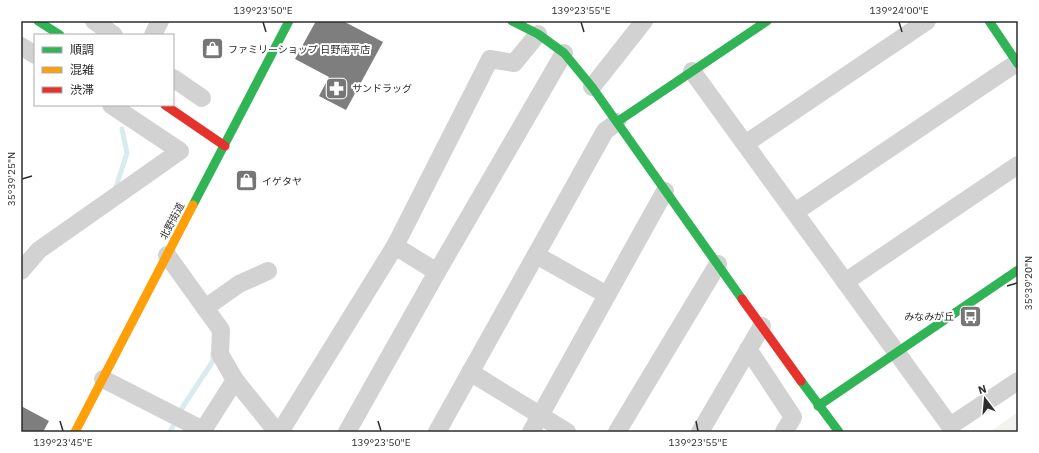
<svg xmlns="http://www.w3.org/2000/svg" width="1039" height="453" font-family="'IBM Plex Sans','Noto Sans JP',sans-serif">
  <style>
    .green { fill: #f1f3ec }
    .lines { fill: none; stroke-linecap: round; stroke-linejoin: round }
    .stream { stroke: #daebee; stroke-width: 5 }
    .building { fill: #7e7e7e }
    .street { stroke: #d2d2d2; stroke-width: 18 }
    .fast { stroke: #30b455; stroke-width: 9 }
    .slow { stroke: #ff9f0a; stroke-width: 9 }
    .jam { stroke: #e5322d; stroke-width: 9 }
    .ticks { fill: none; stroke: #2d2d2d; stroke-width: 1.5 }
    .labels { text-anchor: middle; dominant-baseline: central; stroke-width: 4; stroke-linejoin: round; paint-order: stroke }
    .poi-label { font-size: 10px; fill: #2d2d2d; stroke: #fff; text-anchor: start }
    .street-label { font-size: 10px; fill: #2d2d2d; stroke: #fff }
    .neatline { fill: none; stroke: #2d2d2d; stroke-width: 1.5 }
    .ticks-label { font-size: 10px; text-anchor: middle; fill: #2d2d2d }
  </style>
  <rect width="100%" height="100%" fill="#fff"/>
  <polygon class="green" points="1018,412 1018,432 990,432"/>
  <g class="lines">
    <g class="stream">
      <polyline points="115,190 127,153 122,129"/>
      <polyline points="180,411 213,361 213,353"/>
      <polyline points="170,432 173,426"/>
    </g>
  </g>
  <g class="building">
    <polygon points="316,21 343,21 383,42 346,110 319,96 329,77 295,59"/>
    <polygon points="21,406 49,421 43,432 21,432"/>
  </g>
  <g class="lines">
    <g class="street">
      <polyline points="94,21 114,35"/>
      <polyline points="153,35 160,21"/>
      <polyline points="21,46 35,55"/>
      <polyline points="692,71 950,426 1018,381"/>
      <polyline points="173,78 202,98"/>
      <polyline points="592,87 644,21"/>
      <polyline points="745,144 927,21"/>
      <polyline points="795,212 1018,62"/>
      <polyline points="395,246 437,272"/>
      <polyline points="167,255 221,330 220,354 235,380 277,432"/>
      <polyline points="536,255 607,295"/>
      <polyline points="21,271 39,250 180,151 111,105"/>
      <polyline points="845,282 1018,165"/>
      <polyline points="205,308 239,284 268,271"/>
      <polyline points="748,349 793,417 784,432"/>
      <polyline points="470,372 567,432"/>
      <polyline points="103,379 203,430"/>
      <polyline points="202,432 235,380"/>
      <polyline points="280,432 395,246 490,59 514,63 538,34"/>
      <polyline points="347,432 437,272 564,53"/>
      <polyline points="437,432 605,131 617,122"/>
      <polyline points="531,432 665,191"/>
      <polyline points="617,432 718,264"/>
      <polyline points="700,432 762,326"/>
    </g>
    <g class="fast">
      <polyline points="38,21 60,35"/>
      <polyline points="512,21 538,34 564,53 592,87 742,299"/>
      <polyline points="989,21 1018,64"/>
      <polyline points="617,122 767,21"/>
      <polyline points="193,205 289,21"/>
      <polyline points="801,381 839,432"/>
      <polyline points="818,406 1018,270"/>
    </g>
    <polyline class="slow" points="75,432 193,205"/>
    <g class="jam">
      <polyline points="165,105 225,146"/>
      <polyline points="742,299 801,381"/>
    </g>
  </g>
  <path class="ticks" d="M263,22l3,10M581,22l3,10M899,22l3,10M22,179l10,-3M1007,286l10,-3M60,421l3,10M378,421l3,10M696,421l2,10"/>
  <defs>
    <symbol id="shop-square" viewBox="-11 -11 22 22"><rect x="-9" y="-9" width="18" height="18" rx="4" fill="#767676" stroke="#fff"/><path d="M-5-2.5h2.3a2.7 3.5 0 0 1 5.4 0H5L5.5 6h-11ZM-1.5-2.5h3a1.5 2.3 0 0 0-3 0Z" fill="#fff"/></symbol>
    <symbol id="pharmacy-square" viewBox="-11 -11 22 22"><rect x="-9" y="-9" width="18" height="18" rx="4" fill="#767676" stroke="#fff"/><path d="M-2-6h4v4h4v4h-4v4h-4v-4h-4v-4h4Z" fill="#fff"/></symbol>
    <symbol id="bus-square" viewBox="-11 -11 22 22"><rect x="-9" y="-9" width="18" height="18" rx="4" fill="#767676" stroke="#fff"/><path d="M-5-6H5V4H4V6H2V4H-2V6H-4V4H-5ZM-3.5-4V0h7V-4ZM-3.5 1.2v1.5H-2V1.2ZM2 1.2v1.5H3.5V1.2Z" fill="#fff"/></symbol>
  </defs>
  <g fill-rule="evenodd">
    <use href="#shop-square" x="200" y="36" width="25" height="25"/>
    <use href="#pharmacy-square" x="324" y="76" width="25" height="25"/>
    <use href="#shop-square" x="234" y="168" width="25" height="25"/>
    <use href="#bus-square" x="958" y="304" width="25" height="25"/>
  </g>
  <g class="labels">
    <g class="poi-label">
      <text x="228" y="49">ファミリーショップ 日野南平店</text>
      <text x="352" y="88">サンドラッグ</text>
      <text x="262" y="181">イゲタヤ</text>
      <text x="954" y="316" text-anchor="end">みなみが丘</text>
    </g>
    <g class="street-label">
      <text transform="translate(172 221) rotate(-62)">北野街道</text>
    </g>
  </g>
  <rect width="1039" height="453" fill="none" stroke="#ffffff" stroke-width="44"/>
  <rect x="34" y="34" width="140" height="72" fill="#ffffff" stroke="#ababab"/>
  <rect x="42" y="47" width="20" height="6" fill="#30b455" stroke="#ababab"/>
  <text x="70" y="54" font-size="12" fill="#2d2d2d">順調</text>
  <rect x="42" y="67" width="20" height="6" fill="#ff9f0a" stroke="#ababab"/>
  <text x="70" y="74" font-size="12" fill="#2d2d2d">混雑</text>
  <rect x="42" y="87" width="20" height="6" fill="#e5322d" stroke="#ababab"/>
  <text x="70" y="94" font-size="12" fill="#2d2d2d">渋滞</text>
  <g transform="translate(985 399) rotate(344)" stroke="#ffffff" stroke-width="3" paint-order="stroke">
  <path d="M0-3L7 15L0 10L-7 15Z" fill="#2d2d2d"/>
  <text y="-6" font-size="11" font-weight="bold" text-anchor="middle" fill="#2d2d2d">N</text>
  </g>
  <rect x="22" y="22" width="995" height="409" class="neatline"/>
  <g class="ticks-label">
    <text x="263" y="14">139°23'50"E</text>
    <text x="581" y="14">139°23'55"E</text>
    <text x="899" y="14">139°24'00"E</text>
    <text transform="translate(11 179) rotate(-90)" y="4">35°39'25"N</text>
    <text transform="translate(1028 283) rotate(-90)" y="4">35°39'20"N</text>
    <text x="63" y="446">139°23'45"E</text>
    <text x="381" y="446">139°23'50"E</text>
    <text x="698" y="446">139°23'55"E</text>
  </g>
</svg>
